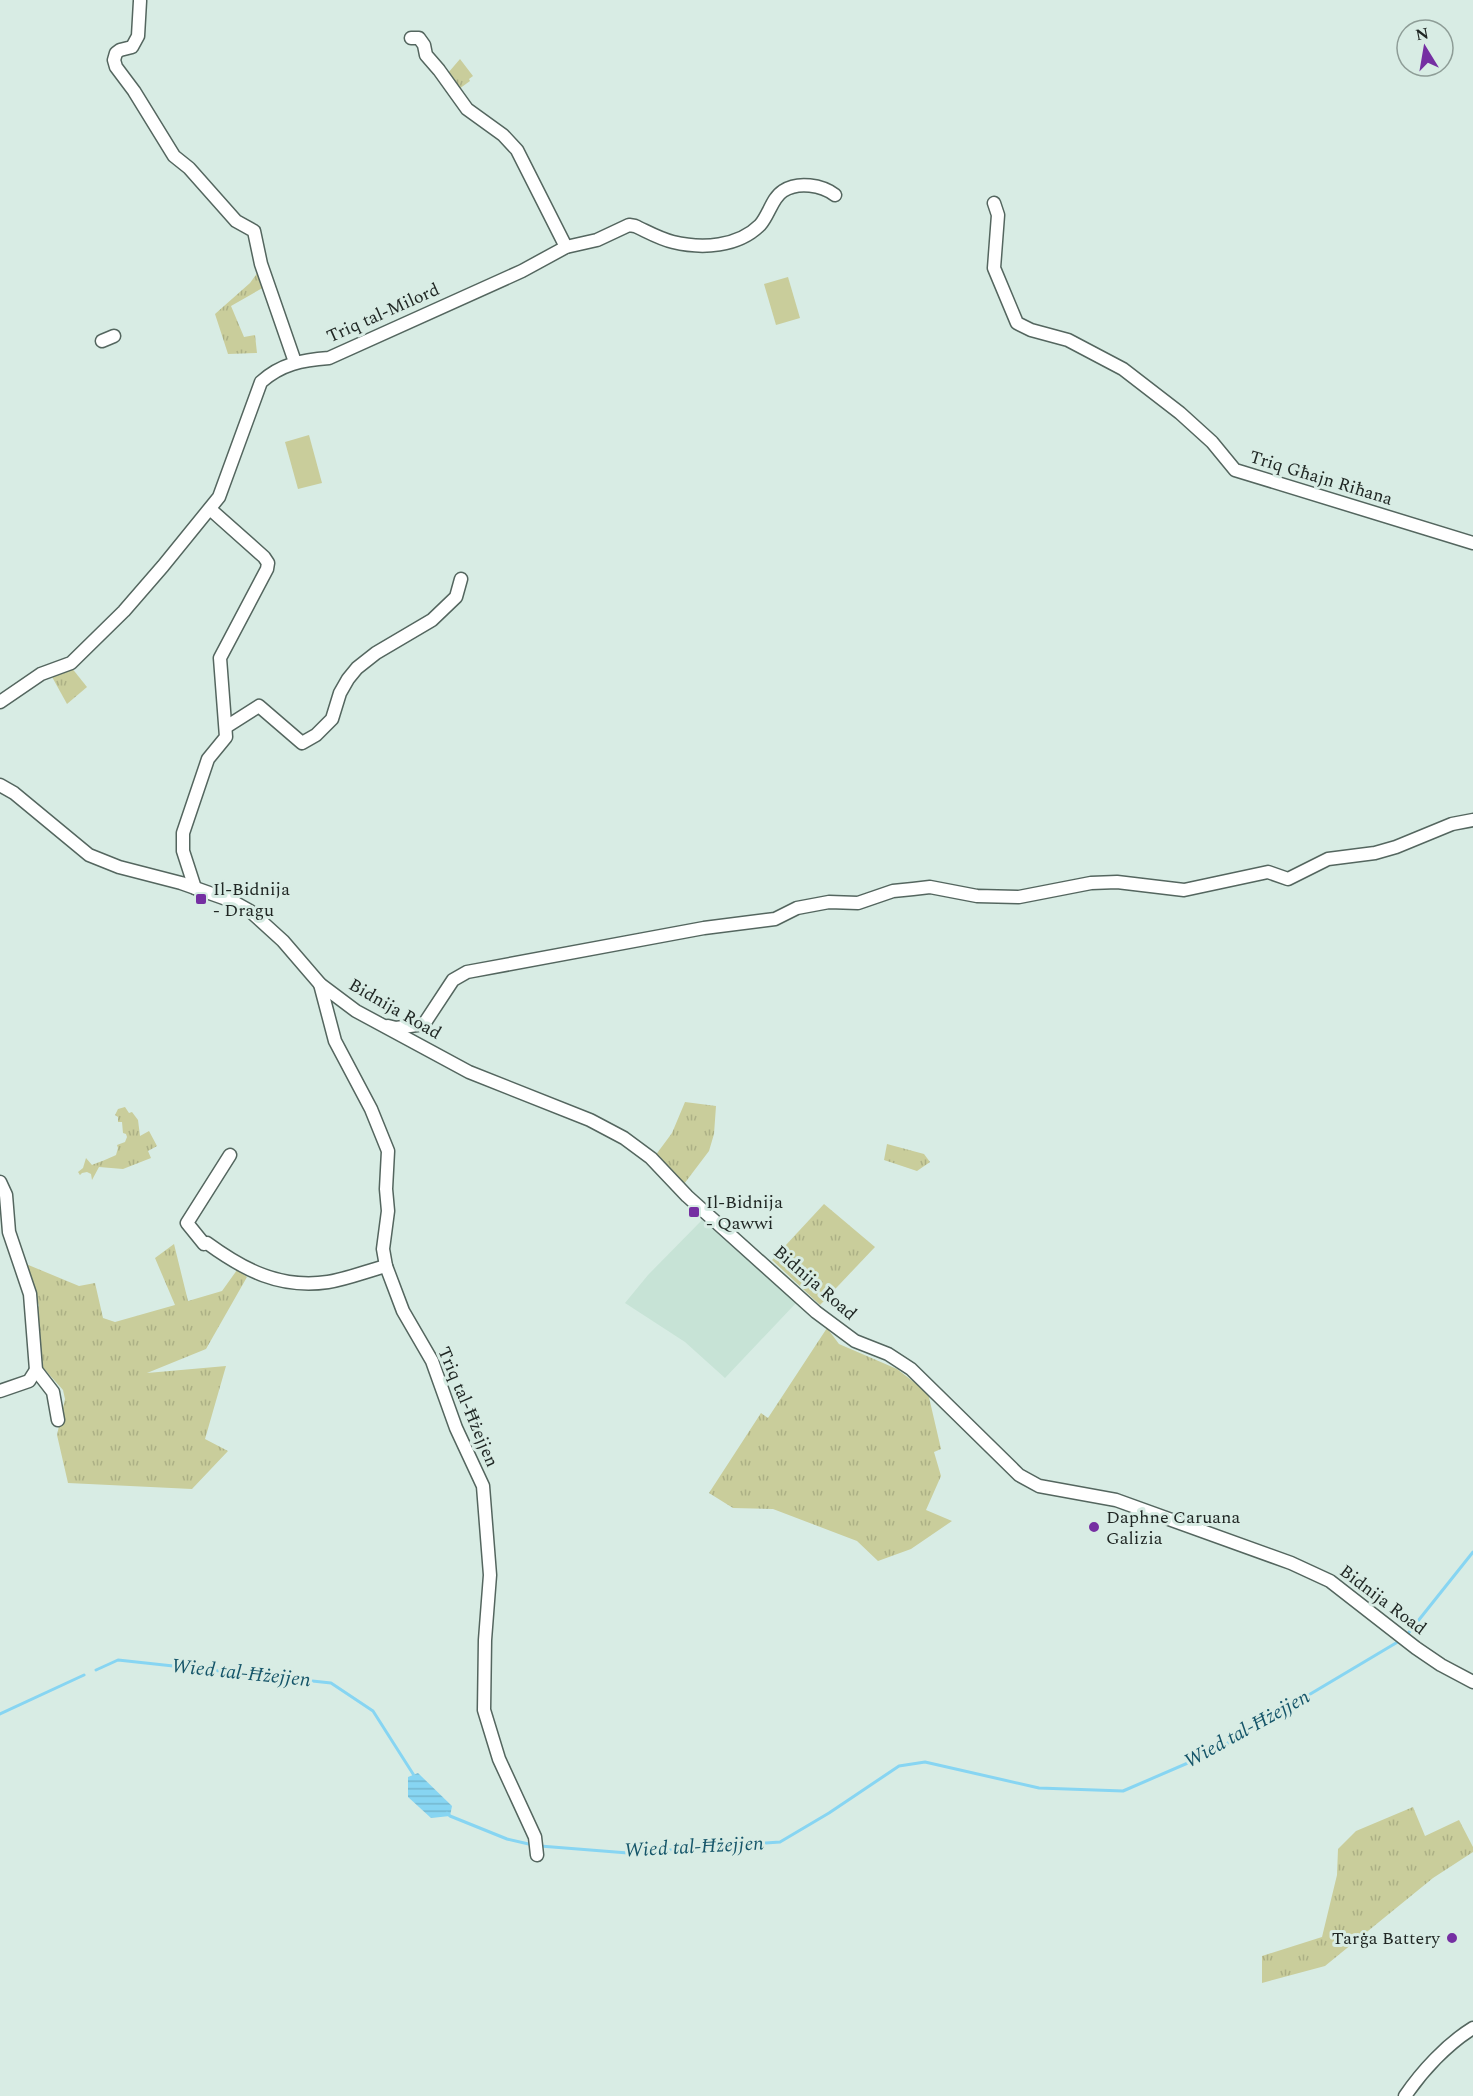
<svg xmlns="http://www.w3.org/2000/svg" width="1473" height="2096" font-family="Spectral,serif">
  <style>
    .built { fill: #c7e3d6 }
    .grass { fill: url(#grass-tufts) }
    .pitch { fill: #c9cd9b }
    .water { fill: url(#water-rules) }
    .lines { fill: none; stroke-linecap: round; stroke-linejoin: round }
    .stream { stroke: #87d5f2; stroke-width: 3 }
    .minor-casing { stroke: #54665f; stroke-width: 15 }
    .minor { stroke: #fff; stroke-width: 12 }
    .poi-dot { fill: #752fa2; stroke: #d8ece4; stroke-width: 2 }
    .labels { text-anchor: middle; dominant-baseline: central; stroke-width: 6; stroke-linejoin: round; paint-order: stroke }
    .street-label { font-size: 18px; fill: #202724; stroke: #d8ece4 }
    .poi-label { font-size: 18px; fill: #202724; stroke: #d8ece4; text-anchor: start }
    .water-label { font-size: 20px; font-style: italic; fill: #155569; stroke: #d8ece4 }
  </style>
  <defs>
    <pattern id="grass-tufts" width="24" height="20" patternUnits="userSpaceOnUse" patternTransform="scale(1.5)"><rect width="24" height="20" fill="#c9cd9b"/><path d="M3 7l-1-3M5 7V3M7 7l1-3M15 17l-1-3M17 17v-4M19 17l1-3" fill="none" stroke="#acb085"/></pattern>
    <pattern id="water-rules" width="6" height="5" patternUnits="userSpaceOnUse" patternTransform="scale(1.5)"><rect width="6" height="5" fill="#87d5f2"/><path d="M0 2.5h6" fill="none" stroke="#74b7cf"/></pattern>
  </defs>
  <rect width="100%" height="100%" fill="#d8ece4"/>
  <polygon class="built" points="702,1220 796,1303 725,1378 685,1342 625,1303 648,1275"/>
  <g class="grass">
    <polygon points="460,59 473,76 469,79 470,81 459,89 448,73"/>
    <polygon points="258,272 266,286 231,306 244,337 255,335 257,353 228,354 215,314 250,283"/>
    <polygon points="71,667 87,687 67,704 51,675"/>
    <polygon points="685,1102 716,1106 714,1134 709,1151 684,1184 655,1156 672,1133"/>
    <path d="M125,1107l4,6 3,-1 6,8 2,16 9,-5 8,15 -9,5 3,7 -28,11 -24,-2 -7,13 -1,-6 -4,-2 -5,1 -2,2 -2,-3 5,-4 3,-10 6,7c5,-2 18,-7 24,-10l2,-7 -1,-3 8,-3 2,-5 -1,-3 -3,-1 -1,-11h-4v-5l-3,-2 3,-6z"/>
    <polygon points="887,1144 924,1154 930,1162 917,1171 884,1160"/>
    <polygon points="824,1204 875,1247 820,1305 772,1260"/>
    <polygon points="174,1244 188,1301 222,1291 237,1270 247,1277 206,1349 147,1373 226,1366 205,1439 228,1451 192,1489 68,1483 57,1435 65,1399 63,1390 38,1362 36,1309 39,1306 26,1264 79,1286 95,1283 103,1318 115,1322 175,1305 155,1258"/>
    <polygon points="827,1328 839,1344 897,1369 928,1393 941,1449 934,1452 941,1476 926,1510 952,1521 911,1549 878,1561 857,1541 773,1509 733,1508 709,1493 761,1413 768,1418"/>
    <polygon points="1413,1807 1425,1836 1459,1820 1473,1847 1473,1852 1433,1878 1325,1966 1262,1983 1262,1956 1322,1937 1337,1875 1338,1849 1356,1831"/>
  </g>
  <g class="pitch">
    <polygon points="788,277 800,318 776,325 764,284"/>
    <polygon points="309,435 322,483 298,489 285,442"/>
  </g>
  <polygon class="water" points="418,1773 452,1806 450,1816 431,1818 408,1797 408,1777"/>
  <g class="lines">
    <g class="stream">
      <polyline points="1406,1636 1473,1552"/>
      <polyline points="96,1670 118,1660 331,1683 373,1711 415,1777"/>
      <polyline points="0,1714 84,1675"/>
      <polyline points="447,1813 450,1816 507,1839 533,1845"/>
      <polyline points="540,1846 628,1853 780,1842 829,1813 899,1766 925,1762 1039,1788 1123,1791 1211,1753 1401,1640"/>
    </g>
    <defs>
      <g id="minor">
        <polyline points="140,1 138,36 132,47 120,50 116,53 114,60 116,67 134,91 174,156 189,168 236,221 254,231 261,264 295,362"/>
        <polyline points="411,38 419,38 424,45 426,55 439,70 467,109 503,135 517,150 566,247"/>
        <polyline points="994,203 998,215 994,268 1017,323 1031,330 1068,340 1123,369 1180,413 1212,442 1235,470 1473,543"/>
        <polyline points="102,341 114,336"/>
        <path d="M0,702l41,-28 30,-11 53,-52 39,-45 56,-69 42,-115c20,-18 41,-22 68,-24l193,-87 44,-24 31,-7 32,-15 6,1c13,6 25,13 38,16 29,7 65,5 87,-17 9,-10 12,-27 23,-34 15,-10 39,-6 52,4"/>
        <polyline points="226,727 259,706 302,743 316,735 332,719 340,693 348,679 357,668 376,653 432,620 456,597 461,579"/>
        <polyline points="0,785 14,793 89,855 119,867 181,883 232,901 250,911 283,941 320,984 356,1011 469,1072 590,1120 624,1138 651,1158 687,1196 816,1312 855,1341 888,1354 911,1369 1019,1475 1039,1486 1116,1500 1291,1563 1330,1581 1416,1648 1441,1665 1473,1682"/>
        <polyline points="195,888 183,851 183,833 208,759 226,737 220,658 267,569 268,563 264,557 210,509"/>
        <polyline points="320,984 335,1041 371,1109 388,1151 386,1189 388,1211 383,1249 386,1266 403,1311 432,1361 456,1428 483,1486 490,1575 485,1640 484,1710 499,1759 535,1837 537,1855"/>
        <polyline points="388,1026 396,1028 424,1024 453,980 467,972 704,928 775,919 797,908 829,902 858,903 893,891 913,889 930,887 977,896 1019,897 1091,883 1117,882 1184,890 1268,872 1288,879 1328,859 1375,853 1396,847 1452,824 1473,820"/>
        <path d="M230,1155l-43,68 17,21 3,-1c37,27 73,46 121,39 19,-3 39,-11 58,-16"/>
        <polyline points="0,1182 6,1195 9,1232 30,1294 36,1370 53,1392 58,1420"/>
        <polyline points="0,1391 29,1381 36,1370"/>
        <path d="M1405,2096c17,-25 42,-52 68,-68"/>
      </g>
    </defs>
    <use href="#minor" class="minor-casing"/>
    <use href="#minor" class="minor"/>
  </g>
  <g class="poi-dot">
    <rect x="195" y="893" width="12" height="12" rx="3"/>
    <rect x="688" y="1206" width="12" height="12" rx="3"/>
    <circle cx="1094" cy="1527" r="6"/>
    <circle cx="1452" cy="1938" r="6"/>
  </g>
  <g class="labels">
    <g class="street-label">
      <text transform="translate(383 313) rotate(-24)">Triq tal-Milord</text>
      <text transform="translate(1321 478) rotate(17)">Triq Għajn Riħana</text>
      <text transform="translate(395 1009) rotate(30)">Bidnija Road</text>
      <text transform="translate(815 1283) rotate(41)">Bidnija Road</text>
      <text transform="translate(468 1407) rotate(67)">Triq tal-Ħżejjen</text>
      <text transform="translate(1383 1600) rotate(37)">Bidnija Road</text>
    </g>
    <g class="poi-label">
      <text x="213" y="889">Il-Bidnija<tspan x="213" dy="21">- Dragu</tspan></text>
      <text x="706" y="1202">Il-Bidnija<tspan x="706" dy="21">- Qawwi</tspan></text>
      <text x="1106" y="1517">Daphne Caruana<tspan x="1106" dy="21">Galizia</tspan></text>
      <text x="1440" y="1938" text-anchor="end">Tarġa Battery</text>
    </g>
    <g class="water-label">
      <text transform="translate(241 1673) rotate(6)">Wied tal-Ħżejjen</text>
      <text transform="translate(1247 1729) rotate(-29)">Wied tal-Ħżejjen</text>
      <text transform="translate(694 1847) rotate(-3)">Wied tal-Ħżejjen</text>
    </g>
  </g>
  <g transform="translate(1425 48) rotate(349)"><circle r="28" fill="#d8ece4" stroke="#8e9d97" stroke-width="1.5"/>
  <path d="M0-4.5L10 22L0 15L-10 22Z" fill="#752fa2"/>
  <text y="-9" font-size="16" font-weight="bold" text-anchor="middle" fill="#202724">N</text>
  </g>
</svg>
